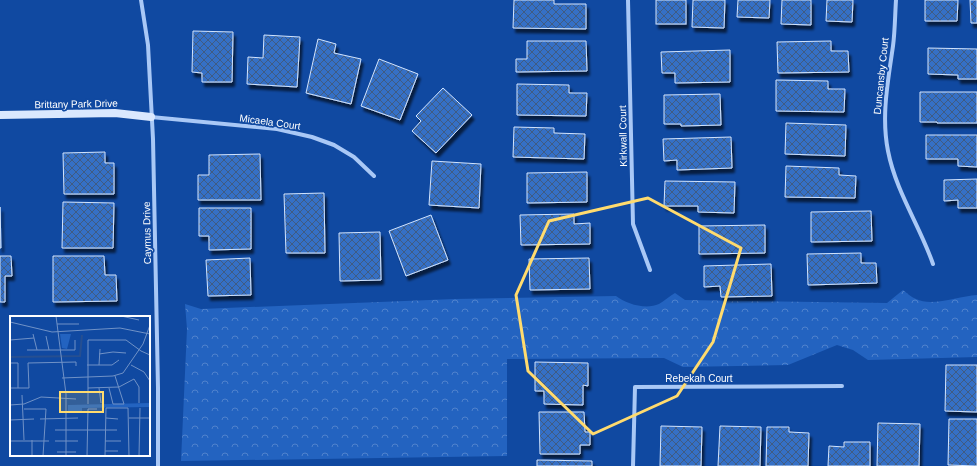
<svg xmlns="http://www.w3.org/2000/svg" width="977" height="466" font-family="Helvetica,sans-serif">
  <style>
    .park { fill: url(#park-crowns) }
    .building { fill: url(#building-cross-hatch); stroke: #d2e4fe; filter: url(#shadow) }
    .lines { fill: none; stroke-linecap: round; stroke-linejoin: round }
    .street { stroke: #a9c8f6; stroke-width: 4 }
    .secondary { stroke: #dae8fe; stroke-width: 8 }
    .marked { fill: none; stroke: #ffdb6e; stroke-width: 3; stroke-linejoin: round }
    .labels { text-anchor: middle; dominant-baseline: central; stroke-width: 3.5; stroke-linejoin: round; paint-order: stroke }
    .street-label { font-size: 10px; fill: #fff; stroke: #1049a1 }
    .inset-river { fill: none; stroke: #264f91; stroke-width: 2 }
    .inset-road { fill: none; stroke: #7092c7; stroke-width: 1 }
    .view { fill: #ffdb6e; fill-opacity: 0.15; stroke: #ffdb6e; stroke-width: 2 }
    .inset-edge { fill: none; stroke: #fff; stroke-width: 2 }
  </style>
  <defs>
    <pattern id="park-crowns" width="20" height="18" patternUnits="userSpaceOnUse"><rect width="20" height="18" fill="#2363c0"/><path d="M2 6a3 3 0 1 1 6 0M12 15a3 3 0 1 1 6 0" fill="none" stroke="#4f82cd"/></pattern>
    <pattern id="building-cross-hatch" width="8" height="8" patternUnits="userSpaceOnUse"><rect width="8" height="8" fill="#3470c6"/><path d="M0 0l8 8M0 8l8-8" fill="none" stroke="#415c83"/></pattern>
    <filter id="shadow"><feDropShadow dx="2.5" dy="4.5" stdDeviation="1" flood-color="#0009"/></filter>
  </defs>
  <rect width="100%" height="100%" fill="#1049a1"/>
  <path class="park" d="M903,290c4,3 8,7 13,9 16,8 43,-3 61,-4v62l-109,3 -15,-10 -16,-5 -49,20 -105,2 -19,-9 -157,1v97l-326,5 6,-132 -2,-25 16,5 254,-10 161,-3c10,8 30,14 43,8 5,-3 11,-8 16,-11l10,7 202,3z"/>
  <g class="building">
    <polygon points="514,0 554,0 554,4 586,4 586,29 513,28"/>
    <rect x="656" y="0" width="30" height="24"/>
    <polygon points="693,0 725,0 724,28 692,27"/>
    <polygon points="738,0 770,0 769,18 737,17"/>
    <polygon points="782,0 811,0 811,25 781,24"/>
    <polygon points="827,0 853,0 852,22 826,21"/>
    <polygon points="925,0 958,0 957,21 925,21"/>
    <polygon points="970,0 977,0 977,23 971,23"/>
    <polygon points="193,31 233,32 232,82 202,82 202,73 192,72"/>
    <polygon points="264,35 300,37 297,87 247,84 248,57 263,58"/>
    <polygon points="318,39 336,44 334,53 361,59 351,104 306,93"/>
    <polygon points="527,41 586,41 587,71 516,72 516,59 527,59"/>
    <polygon points="831,41 831,51 848,51 849,72 778,73 777,42"/>
    <polygon points="928,48 977,49 977,79 958,79 958,75 928,74"/>
    <polygon points="730,50 730,82 675,83 675,73 662,73 661,52"/>
    <polygon points="379,59 418,74 400,120 361,106"/>
    <polygon points="776,80 828,81 828,89 845,89 844,112 776,111"/>
    <polygon points="517,84 569,85 569,93 587,93 586,116 517,115"/>
    <polygon points="443,88 472,115 436,153 412,131 421,121 416,116"/>
    <polygon points="920,92 977,92 977,123 937,123 937,122 920,122"/>
    <polygon points="720,94 721,125 681,126 681,124 664,124 664,95"/>
    <polygon points="786,123 846,125 845,156 785,154"/>
    <polygon points="514,127 554,128 554,133 585,134 584,159 513,157"/>
    <polygon points="926,135 977,135 977,167 958,166 958,159 926,159"/>
    <polygon points="731,137 732,168 677,170 677,160 664,161 663,139"/>
    <polygon points="105,152 105,163 114,163 114,194 64,194 63,153"/>
    <polygon points="260,154 261,200 198,200 198,175 209,175 209,155"/>
    <polygon points="432,161 481,164 479,208 429,205"/>
    <polygon points="786,166 839,168 839,175 856,176 855,198 785,197"/>
    <polygon points="587,172 587,202 527,203 527,173"/>
    <polygon points="977,179 977,208 958,208 958,200 944,201 944,180"/>
    <polygon points="665,181 735,182 734,213 698,212 698,206 664,206"/>
    <polygon points="324,193 325,253 286,253 284,194"/>
    <polygon points="63,202 114,203 113,248 62,248"/>
    <polygon points="0,207 1,248 0,248"/>
    <polygon points="199,208 251,208 251,249 209,250 209,236 199,236"/>
    <polygon points="871,211 872,241 811,242 811,212"/>
    <polygon points="574,214 574,224 590,223 590,244 521,245 520,215"/>
    <polygon points="431,215 448,260 406,276 389,231"/>
    <polygon points="765,225 765,253 699,254 699,226"/>
    <polygon points="380,232 381,280 340,281 339,233"/>
    <polygon points="861,253 861,263 876,263 877,283 808,285 807,254"/>
    <polygon points="0,256 11,256 12,276 5,276 5,302 0,302"/>
    <polygon points="53,256 104,256 105,275 116,275 117,301 53,302"/>
    <polygon points="250,258 251,295 208,296 206,260"/>
    <polygon points="589,258 590,289 530,290 529,259"/>
    <polygon points="771,264 772,296 721,297 720,286 704,287 704,266"/>
    <polygon points="535,362 588,363 588,386 583,385 583,405 544,404 544,391 535,391"/>
    <polygon points="946,365 977,365 977,412 945,411"/>
    <polygon points="539,412 584,412 585,432 590,432 590,445 580,445 580,454 540,454"/>
    <polygon points="949,419 977,419 977,466 948,465"/>
    <polygon points="878,423 920,424 919,466 877,466"/>
    <polygon points="661,426 702,427 701,466 660,466"/>
    <polygon points="720,426 761,427 760,466 718,466"/>
    <polygon points="767,427 789,427 789,432 809,433 808,466 766,466"/>
    <polygon points="844,442 870,442 870,466 828,466 829,446 844,447"/>
    <polygon points="537,460 592,461 592,466 537,466"/>
  </g>
  <g class="lines">
    <g class="street">
      <polyline points="141,0 148,45 153,139 158,388 158,466"/>
      <polyline points="628,0 633,224 650,270"/>
      <path d="M896,0c-1,15 -1,31 -3,46 -5,35 -12,70 -5,105 8,41 32,75 45,113"/>
      <polyline points="151,117 277,129 312,137 334,145 354,157 374,176"/>
      <polyline points="633,466 635,387 842,386"/>
    </g>
    <polyline class="secondary" points="0,115 115,113 151,117"/>
  </g>
  <path class="marked" d="M648,198l93,50 -28,94 -36,54 -84,38 -65,-63 -12,-76 33,-74z"/>
  <g class="labels">
    <g class="street-label">
      <text transform="translate(881 76) rotate(-84)">Duncansby Court</text>
      <text transform="translate(76 104) rotate(-1)">Brittany Park Drive</text>
      <text transform="translate(270 122) rotate(8)">Micaela Court</text>
      <text transform="translate(623 136) rotate(-91)">Kirkwall Court</text>
      <text transform="translate(147 233) rotate(-91)">Caymus Drive</text>
      <text x="699" y="378">Rebekah Court</text>
    </g>
  </g>
  <g transform="translate(10 316)">
    <rect width="140" height="140" fill="#1049a1"/>
    <path d="M50,18h11l-4,15 -5,-1zM140,87l-1,4 -67,1v4h-14v-7z" fill="#2363c0"/>
    <path class="inset-river" d="M0,41l70,-1 2,-21"/>
    <path class="inset-road" d="M46,0l10,78v62M111,0l18,4M0,6l42,10 68,-4 30,6M47,8h22M23,18l4,16M36,20l3,14M0,24l24,-2M17,34h48v-10M89,38l14,-2 13,1M0,47h8v25M77,49h25l7,-5M89,49l1,-16M121,49l13,7 6,9M52,62l51,-2 10,-3 20,-29 7,-19M0,72h19l-1,-25 48,-1v4M78,72l31,-1 15,-8 5,8v16M89,72l2,15M99,72l4,16h11l-9,-28M12,79l2,45M78,88v-64h38l15,11 9,4M0,89l14,-1 17,-7 35,2M14,93h22l-3,47M96,102l12,1M119,102h21v-5M30,103l38,-1M0,104l24,-1M45,114h62M22,124v16M0,125h39M45,125h23M95,125h16M95,135h13M47,136h19M77,140l1,-47h9M95,140l1,-48h22l1,48M129,140l1,-48"/>
    <path class="view" d="M50,76h43v20h-43z"/>
    <rect width="140" height="140" class="inset-edge"/>
  </g>
</svg>
